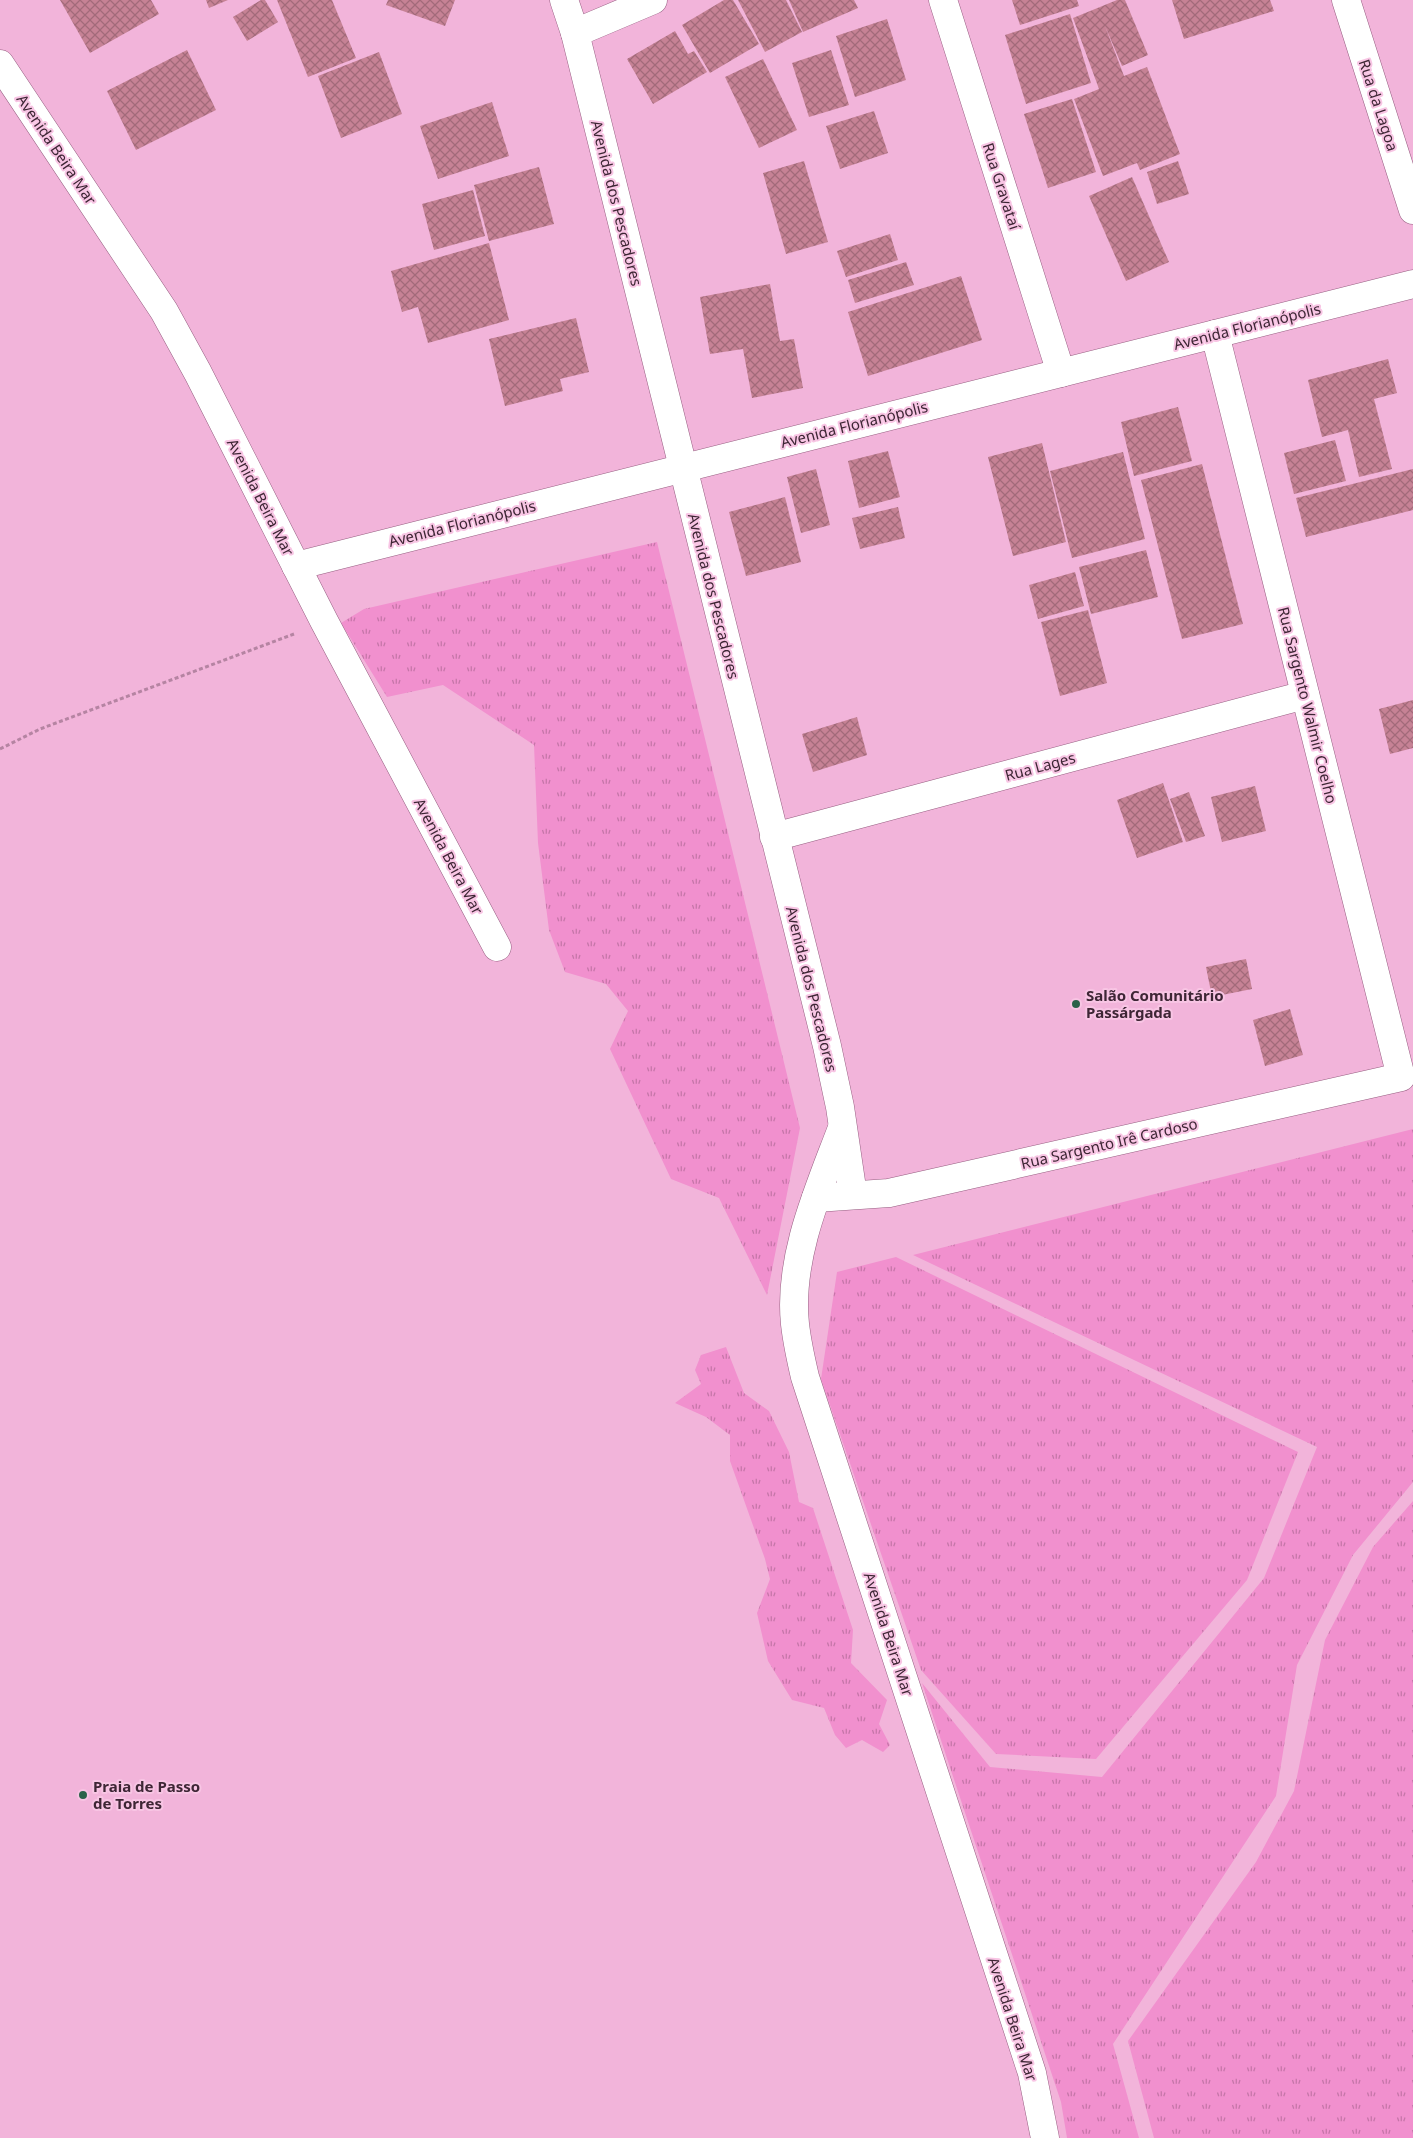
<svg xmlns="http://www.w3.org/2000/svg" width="1413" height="2138" font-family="'Noto Sans',sans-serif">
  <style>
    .grass { fill: url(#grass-tufts) }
    .building { fill: url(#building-cross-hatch) }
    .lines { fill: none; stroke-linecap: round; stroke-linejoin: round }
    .street-casing { stroke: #965e81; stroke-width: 29 }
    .path { stroke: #b584a2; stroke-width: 3; stroke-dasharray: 4 2.5; stroke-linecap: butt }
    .street { stroke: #fff; stroke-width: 28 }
    .poi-dot { fill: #2b6249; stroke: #f8c5e4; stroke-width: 2 }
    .labels { text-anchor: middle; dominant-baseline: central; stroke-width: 4; stroke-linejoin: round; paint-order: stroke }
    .street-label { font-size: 15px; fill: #3e2635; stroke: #f8c5e4 }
    .poi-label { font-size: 15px; font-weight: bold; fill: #3e2635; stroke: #f8c5e4; text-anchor: start }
  </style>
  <defs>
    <pattern id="grass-tufts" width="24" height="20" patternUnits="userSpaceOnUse" patternTransform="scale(1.25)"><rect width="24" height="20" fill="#f190ce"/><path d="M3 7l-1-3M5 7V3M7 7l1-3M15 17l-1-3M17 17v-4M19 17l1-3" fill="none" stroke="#c575a8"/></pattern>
    <pattern id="building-cross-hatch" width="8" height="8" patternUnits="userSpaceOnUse" patternTransform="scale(1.25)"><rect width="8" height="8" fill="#c68295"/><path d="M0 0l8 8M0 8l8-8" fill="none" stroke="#a26a7a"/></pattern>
  </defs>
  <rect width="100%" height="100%" fill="#f2b4da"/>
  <g class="grass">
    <polygon points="657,542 800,1128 767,1295 719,1198 671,1179 610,1049 628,1011 606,984 565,972 549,930 538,843 534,745 443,685 387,697 341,623 364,609"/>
    <polygon points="1413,1129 1413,1482 1353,1555 1297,1665 1276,1796 1113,2044 1139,2138 1067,2138 1061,2102 922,1683 990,1767 1102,1777 1264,1578 1317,1447 913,1255"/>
    <polygon points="896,1257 1298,1452 1247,1580 1096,1759 996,1754 921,1670 821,1379 837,1272"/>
    <polygon points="726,1347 744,1393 769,1411 789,1452 799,1502 813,1508 853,1630 851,1663 887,1700 879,1724 890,1745 883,1752 862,1740 846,1748 835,1735 824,1708 792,1700 768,1661 757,1613 770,1579 765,1559 730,1461 730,1435 706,1417 675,1403 701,1384 695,1370 701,1355"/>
    <polygon points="1413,1501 1413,2138 1154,2138 1128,2041 1256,1862 1294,1791 1325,1640 1373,1547"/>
  </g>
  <g class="building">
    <polygon points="60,0 151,0 159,14 90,53"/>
    <polygon points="206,0 228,0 209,8"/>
    <polygon points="261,0 265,0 278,22 247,41 233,17"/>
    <polygon points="277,0 332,0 356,58 308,77"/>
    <polygon points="388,0 455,0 445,26 386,5"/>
    <polygon points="724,0 733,0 759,44 710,73 682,25"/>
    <polygon points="738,0 786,0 802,32 765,52"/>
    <polygon points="789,0 854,0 858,8 803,32"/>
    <polygon points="1012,0 1077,0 1079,6 1020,25"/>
    <polygon points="1117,0 1125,0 1148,55 1122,66 1105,26 1124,76 1147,67 1180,154 1140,170 1137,163 1103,176 1074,99 1099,89 1073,18"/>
    <polygon points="1172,0 1270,0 1274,11 1184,39"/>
    <polygon points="1070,14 1091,83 1026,104 1005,35"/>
    <polygon points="887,19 906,80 855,97 836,36"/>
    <polygon points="675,31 688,54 694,51 707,72 653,104 627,59"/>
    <polygon points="187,50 216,110 136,150 107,91"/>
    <polygon points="831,50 849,105 809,117 792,63"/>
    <polygon points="379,52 402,114 341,138 318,76"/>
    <polygon points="763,59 797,130 759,148 725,77"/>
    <polygon points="1072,99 1096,172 1048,188 1024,114"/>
    <polygon points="492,102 509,156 438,179 420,126"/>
    <polygon points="874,111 888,153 840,169 826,126"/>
    <polygon points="804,161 828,242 786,254 763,173"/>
    <polygon points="1178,161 1189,194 1157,204 1147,172"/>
    <polygon points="539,167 554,224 489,241 474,185"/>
    <polygon points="1132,177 1169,262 1126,281 1089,196"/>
    <polygon points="473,190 485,236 434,250 422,204"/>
    <polygon points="890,234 898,260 846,277 837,251"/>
    <polygon points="489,243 509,320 428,343 418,307 402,312 391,271"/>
    <polygon points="906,262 914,285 855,303 848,280"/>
    <polygon points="961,276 982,340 868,376 848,312"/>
    <polygon points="770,284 780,341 794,339 803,388 752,398 743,349 710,354 700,297"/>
    <polygon points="576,318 589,372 560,379 563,391 505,406 489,339"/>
    <polygon points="1388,359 1397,393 1374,399 1392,469 1359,477 1348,430 1322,437 1308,380"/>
    <polygon points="1178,407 1192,461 1134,476 1121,422"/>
    <polygon points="1335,440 1346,481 1294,494 1284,453"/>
    <polygon points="1042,443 1066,542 1013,556 988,457"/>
    <polygon points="888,451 900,497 859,508 848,461"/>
    <polygon points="1123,452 1145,539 1072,558 1050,471"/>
    <polygon points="1202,464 1243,624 1182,639 1141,480"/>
    <polygon points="816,469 830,525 801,533 787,477"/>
    <polygon points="1413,469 1413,510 1306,537 1296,498"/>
    <polygon points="785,497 801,562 746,576 729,512"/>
    <polygon points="898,507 905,538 860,549 852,518"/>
    <polygon points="1146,550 1158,597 1091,614 1079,567"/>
    <polygon points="1075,572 1084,606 1038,619 1029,585"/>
    <polygon points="1088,610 1107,683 1060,696 1041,622"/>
    <polygon points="1413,700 1413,748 1390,754 1379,709"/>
    <polygon points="857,717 867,755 813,772 802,734"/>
    <polygon points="1163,783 1183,842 1137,858 1117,800"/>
    <polygon points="1255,786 1266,831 1222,842 1211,797"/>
    <polygon points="1189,792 1205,836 1186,842 1170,799"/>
    <polygon points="1246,959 1252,989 1212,997 1206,967"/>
    <polygon points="1290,1009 1303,1055 1265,1066 1253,1020"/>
  </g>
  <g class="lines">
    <defs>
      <g id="street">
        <polyline points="564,0 575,33 827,1046 840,1107 853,1195"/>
        <polyline points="943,0 1061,373"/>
        <polyline points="1346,0 1413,210"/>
        <polyline points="575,33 653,0"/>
        <polyline points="0,64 164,311 198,373 324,621 497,947"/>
        <polyline points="296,566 1413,284"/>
        <polyline points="774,837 1305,695"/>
        <path d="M842,1128c-23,61 -54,129 -47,196 2,18 6,36 10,53l227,696 13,65"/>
        <polyline points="816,1198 889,1193 1401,1077 1215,334"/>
      </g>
    </defs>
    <use href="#street" class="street-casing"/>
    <polyline class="path" points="0,749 40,729 294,634"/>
    <use href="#street" class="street"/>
  </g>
  <g class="poi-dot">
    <circle cx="1076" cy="1004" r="5"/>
    <circle cx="83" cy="1795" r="5"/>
  </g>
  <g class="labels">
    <g class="street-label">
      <text transform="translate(1379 105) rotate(72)">Rua da Lagoa</text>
      <text transform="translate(57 149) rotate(56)">Avenida Beira Mar</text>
      <text transform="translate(1002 186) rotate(72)">Rua Gravataí</text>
      <text transform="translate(617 203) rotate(76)">Avenida dos Pescadores</text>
      <text transform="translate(1247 326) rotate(-14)">Avenida Florianópolis</text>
      <text transform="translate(854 424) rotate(-14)">Avenida Florianópolis</text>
      <text transform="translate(261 497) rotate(63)">Avenida Beira Mar</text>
      <text transform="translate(462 523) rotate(-14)">Avenida Florianópolis</text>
      <text transform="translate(714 596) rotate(76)">Avenida dos Pescadores</text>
      <text transform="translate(1308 705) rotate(76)">Rua Sargento Walmir Coelho</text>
      <text transform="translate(1040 766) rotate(-15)">Rua Lages</text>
      <text transform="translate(449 856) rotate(62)">Avenida Beira Mar</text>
      <text transform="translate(812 989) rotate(76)">Avenida dos Pescadores</text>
      <text transform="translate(1109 1143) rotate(-13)">Rua Sargento Irê Cardoso</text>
      <text transform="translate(889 1634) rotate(72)">Avenida Beira Mar</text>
      <text transform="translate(1013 2019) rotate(72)">Avenida Beira Mar</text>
    </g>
    <g class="poi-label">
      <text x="1086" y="995">Salão Comunitário<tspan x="1086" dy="17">Passárgada</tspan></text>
      <text x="93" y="1786">Praia de Passo<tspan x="93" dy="17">de Torres</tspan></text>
    </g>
  </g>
</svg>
